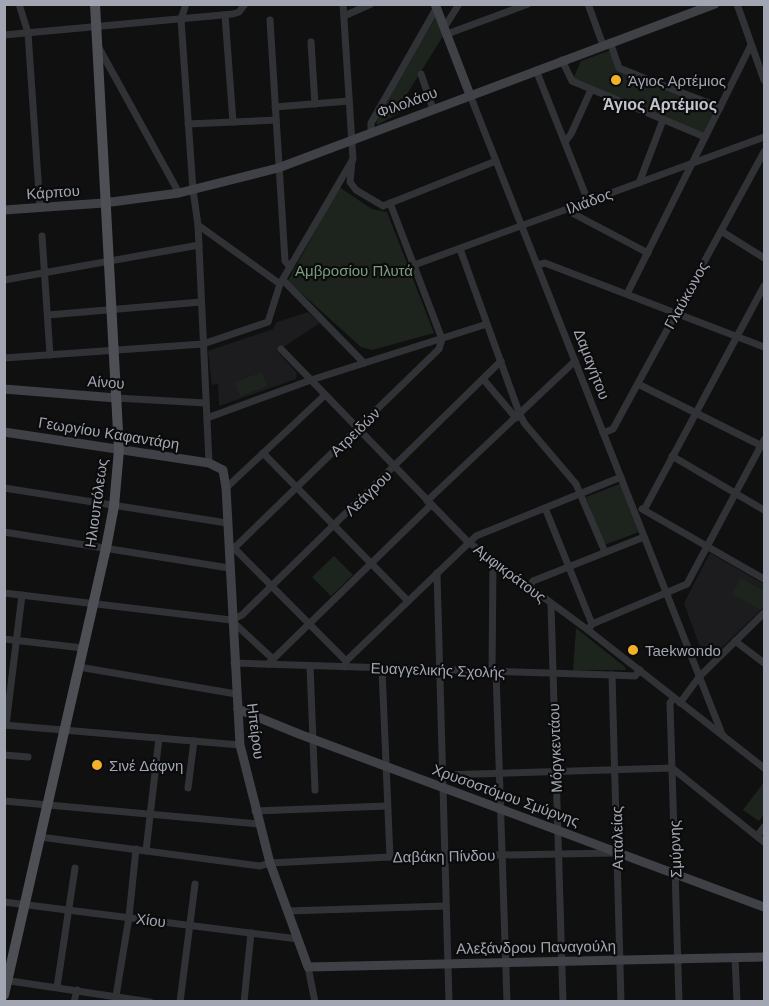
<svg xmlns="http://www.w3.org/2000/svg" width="769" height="1006" font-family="Arial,sans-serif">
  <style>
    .built { fill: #1c1c1e }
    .green { fill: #1c241d }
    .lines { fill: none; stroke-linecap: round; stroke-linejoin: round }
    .street { stroke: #313236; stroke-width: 7 }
    .secondary { stroke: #3f4146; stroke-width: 9 }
    .primary { stroke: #4d4f55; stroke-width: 10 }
    .poi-dot { fill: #f2b228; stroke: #0b0b0c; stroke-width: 2 }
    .labels { text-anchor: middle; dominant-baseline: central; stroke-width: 4.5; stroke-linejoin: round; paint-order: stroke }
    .poi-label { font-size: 15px; fill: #a1a6b2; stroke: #0b0b0c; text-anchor: start }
    .street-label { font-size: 15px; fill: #a1a6b2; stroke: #0b0b0c }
    .park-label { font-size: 15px; fill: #789e7b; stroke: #0b0b0c }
    .neighbourhood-label { font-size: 16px; font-weight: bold; fill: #c2c5ce; stroke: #0b0b0c }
  </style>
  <rect width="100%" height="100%" fill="#101011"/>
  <g class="built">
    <polygon points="308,312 320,323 277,351 297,373 296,379 219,406 218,384 212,385 208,351 273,329 277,322"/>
    <polygon points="710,553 764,584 764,607 710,659 704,658 684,603"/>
  </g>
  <g class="green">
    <polygon points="436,17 443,36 402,102 405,110 377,125 376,119"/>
    <polygon points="614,49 621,67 718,102 702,137 573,79 581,61"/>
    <polygon points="339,187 372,209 387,212 434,333 372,350 361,347 288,281"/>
    <polygon points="262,372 267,386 240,396 235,382"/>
    <polygon points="620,484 639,532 604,545 586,497"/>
    <polygon points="334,556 353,575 331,596 312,577"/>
    <polygon points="741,578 764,591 764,603 761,610 732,594"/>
    <polygon points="576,628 625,667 626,670 573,670"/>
    <polygon points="764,782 764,814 759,821 743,810"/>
  </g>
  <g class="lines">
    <g class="street">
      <polyline points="19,4 28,33 40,208"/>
      <polyline points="186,4 181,19 193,190 198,225 209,463"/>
      <polyline points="588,4 603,45"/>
      <polyline points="737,4 764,80"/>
      <polyline points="225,15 233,122"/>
      <polyline points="344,16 371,4"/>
      <polyline points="270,20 285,261 290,267"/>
      <polyline points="444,28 459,4"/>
      <polyline points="447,34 528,4"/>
      <polyline points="4,35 233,14 239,12 245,4"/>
      <polyline points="311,42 315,104"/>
      <polyline points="610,42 619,68 720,108"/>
      <polyline points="99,48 179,193"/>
      <polyline points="562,60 572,81 705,137"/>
      <polyline points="536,70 588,201"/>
      <polyline points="421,74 433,109"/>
      <polyline points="470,95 722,734"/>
      <polyline points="275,107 349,101"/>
      <polyline points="188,124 276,120"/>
      <polyline points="371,131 371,123 436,9"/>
      <polyline points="565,142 571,134 591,90"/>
      <polyline points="352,161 350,182 356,190 383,206 496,161"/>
      <polyline points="639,183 663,120"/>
      <polyline points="390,203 442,339"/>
      <polyline points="568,208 574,214 648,253"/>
      <polyline points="198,225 280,284"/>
      <polyline points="721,231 764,258"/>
      <polyline points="42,236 50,355"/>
      <polyline points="460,249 520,415 525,424 576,484 605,552"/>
      <polyline points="414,265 764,137"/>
      <polyline points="537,265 545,263 764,347"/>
      <polyline points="4,280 199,245"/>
      <polyline points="283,280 364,363"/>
      <polyline points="627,294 751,45"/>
      <polyline points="48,315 201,302"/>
      <polyline points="281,349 467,541 588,630 764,768"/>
      <polyline points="4,358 203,344 268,322 280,284 353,159 343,4"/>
      <polyline points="483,379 516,418"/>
      <polyline points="638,384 762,446"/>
      <polyline points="116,398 206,403"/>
      <polyline points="207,418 311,380 487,324"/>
      <polyline points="603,433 613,429 764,152"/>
      <polyline points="263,453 408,601"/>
      <polyline points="672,456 764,510"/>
      <polyline points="4,488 227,523"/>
      <polyline points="226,488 325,395"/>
      <polyline points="427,501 575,361"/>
      <polyline points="545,508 592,624"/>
      <polyline points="642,509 764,579"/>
      <polyline points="644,510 764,286"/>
      <polyline points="4,532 229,568"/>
      <polyline points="234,548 346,661"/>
      <polyline points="229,553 439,349 442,339"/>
      <polyline points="437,573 449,1002"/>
      <polyline points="528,588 533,581 644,537"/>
      <polyline points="4,593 231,620"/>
      <polyline points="551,605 563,1002"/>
      <polyline points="231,620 242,615 501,361"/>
      <polyline points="233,622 273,659"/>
      <polyline points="588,630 592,624 687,584 764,440"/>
      <polyline points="4,639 83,648"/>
      <polyline points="735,641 764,663"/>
      <polyline points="234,663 612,675 635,676 640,670"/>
      <polyline points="268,664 431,505"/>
      <polyline points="310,666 315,790"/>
      <polyline points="79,667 236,694"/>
      <polyline points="345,667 346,661 476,536 621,477"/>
      <polyline points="382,669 390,857"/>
      <polyline points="492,672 493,563"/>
      <polyline points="496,672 507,1002"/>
      <polyline points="612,675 621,1002"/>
      <polyline points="674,698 670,703 679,1002"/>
      <polyline points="680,703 699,677 764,613"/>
      <polyline points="4,725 240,745"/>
      <polyline points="6,725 22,595"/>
      <polyline points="4,755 28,757"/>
      <polyline points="442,775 672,768 764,842"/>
      <polyline points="188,788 194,741"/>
      <polyline points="4,801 258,824"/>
      <polyline points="255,811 387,806"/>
      <polyline points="757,836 764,827"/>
      <polyline points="40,837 260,866 270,863 390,857 614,853"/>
      <polyline points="146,851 159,738"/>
      <polyline points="4,902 298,939"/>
      <polyline points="288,911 446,906"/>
      <polyline points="735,957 737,1002"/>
      <polyline points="308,967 315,1002"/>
      <polyline points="4,980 150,1002"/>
      <polyline points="57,987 75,868"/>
      <polyline points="116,996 129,917 136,849"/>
      <polyline points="74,1002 77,990"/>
      <polyline points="180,1002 195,884"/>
      <polyline points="244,1002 251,933"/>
    </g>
    <g class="secondary">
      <polyline points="435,4 470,95"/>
      <polyline points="4,210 104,203 179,193 278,168 715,4"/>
      <polyline points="4,389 116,398"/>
      <polyline points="4,432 209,463 223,470 226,488 240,745 270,863 308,967 764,957"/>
      <polyline points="238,709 299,734 764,907"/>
    </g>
    <polyline class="primary" points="4,995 106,548 114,506 119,450 95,4"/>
  </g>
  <g class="poi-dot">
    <circle cx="616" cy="80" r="6"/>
    <circle cx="633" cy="650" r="6"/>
    <circle cx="97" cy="765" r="6"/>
  </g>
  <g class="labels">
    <g class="poi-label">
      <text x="628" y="80">Άγιος Αρτέμιος</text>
      <text x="645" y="650">Taekwondo</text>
      <text x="109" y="765">Σινέ Δάφνη</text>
    </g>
    <g class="street-label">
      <text transform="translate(407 102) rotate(-20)">Φιλολάου</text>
      <text transform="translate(53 192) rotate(-4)">Κάρπου</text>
      <text transform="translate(589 201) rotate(-20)">Ιλιάδος</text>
      <text transform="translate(686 295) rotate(-61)">Γλαύκωνος</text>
      <text transform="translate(592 364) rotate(69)">Δαμαγήτου</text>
      <text transform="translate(106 382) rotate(4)">Αίνου</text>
      <text transform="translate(355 432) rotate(-44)">Ατρειδών</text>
      <text transform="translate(109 433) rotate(9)">Γεωργίου Καφαντάρη</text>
      <text transform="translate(368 493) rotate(-44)">Λεάγρου</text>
      <text transform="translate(96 503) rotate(-82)">Ηλιουπόλεως</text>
      <text transform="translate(510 573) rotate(37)">Αμφικράτους</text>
      <text transform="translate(438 670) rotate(2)">Ευαγγελικής Σχολής</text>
      <text transform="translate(256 731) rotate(83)">Ηπείρου</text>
      <text transform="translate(555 748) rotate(-92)">Μόργκεντάου</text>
      <text transform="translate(506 795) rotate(20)">Χρυσοστόμου Σμύρνης</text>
      <text transform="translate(617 838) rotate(-91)">Ατταλείας</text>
      <text transform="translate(675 849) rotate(-92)">Σμύρνης</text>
      <text transform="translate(444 856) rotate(-1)">Δαβάκη Πίνδου</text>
      <text transform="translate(151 920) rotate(7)">Χίου</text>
      <text transform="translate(536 947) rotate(-1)">Αλεξάνδρου Παναγούλη</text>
    </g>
    <g class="park-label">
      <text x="354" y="270">Αμβροσίου Πλυτά</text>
    </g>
    <g class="neighbourhood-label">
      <text x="660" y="104">Άγιος Αρτέμιος</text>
    </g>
  </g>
  <rect width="769" height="1006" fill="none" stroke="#a1a6b2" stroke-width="12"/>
</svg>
